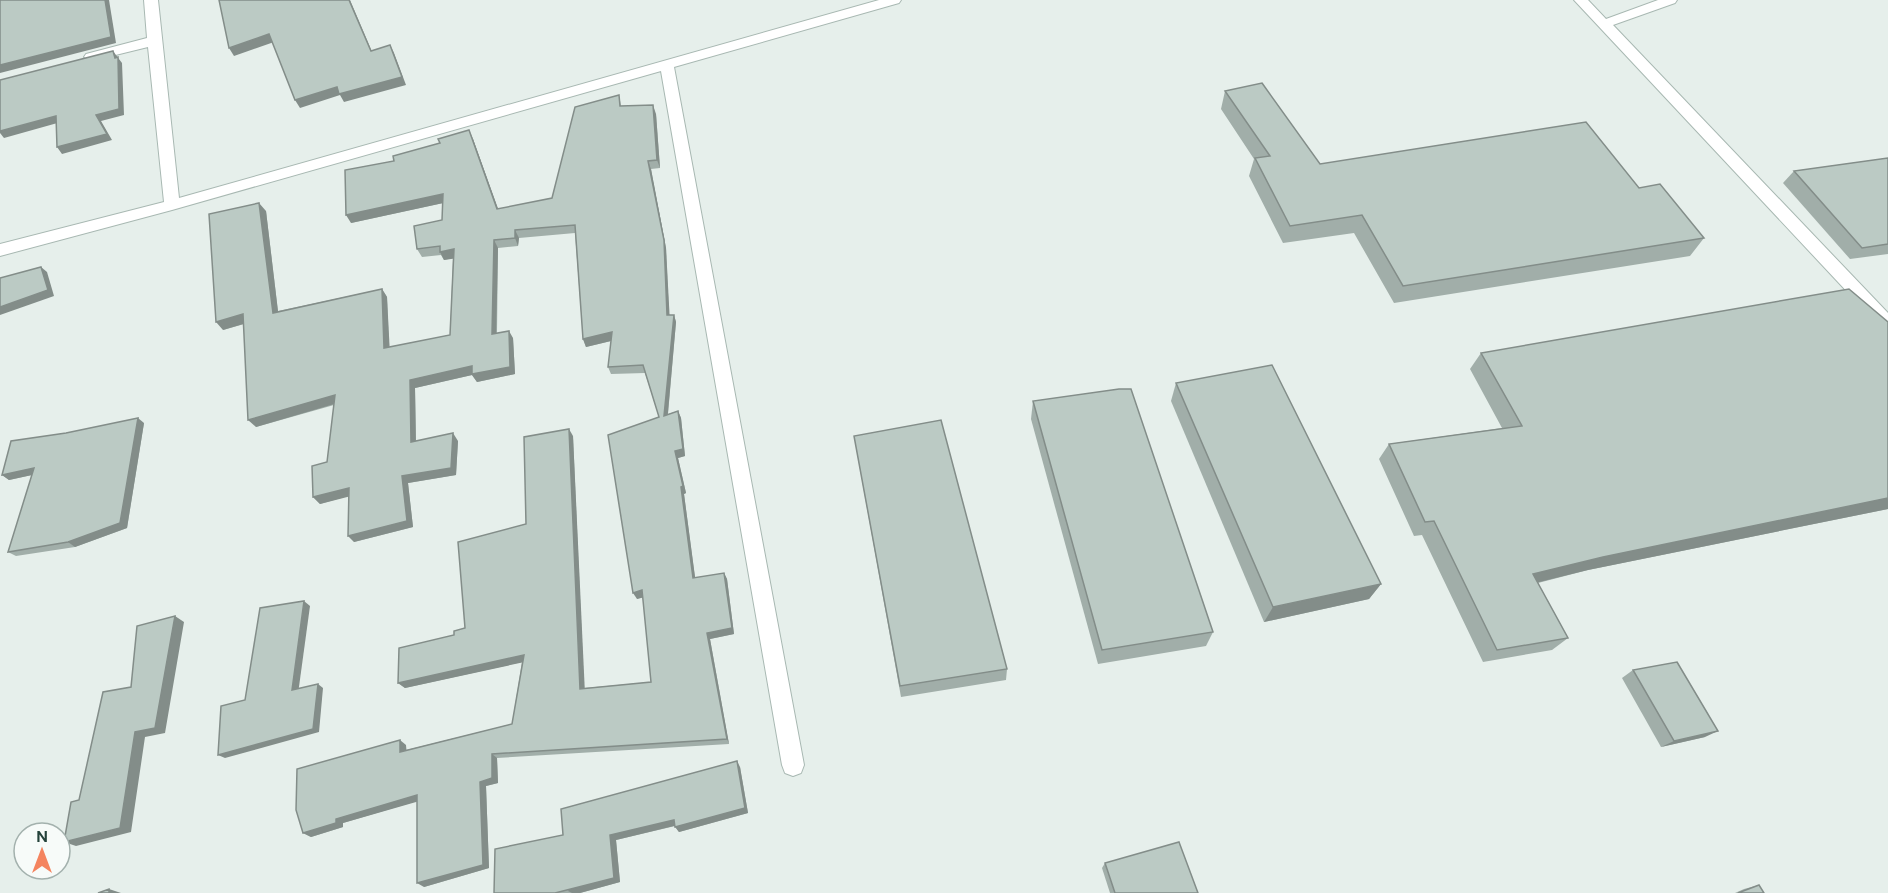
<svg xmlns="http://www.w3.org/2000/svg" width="1888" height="893" font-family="'DM Sans',sans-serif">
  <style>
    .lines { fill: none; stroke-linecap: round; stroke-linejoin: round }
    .minor-casing { stroke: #a8b8b2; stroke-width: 2 }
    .minor { fill: #fff; fill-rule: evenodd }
    .wall { fill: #a1aea9 }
    .shaded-wall { fill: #838d89 }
    .building { fill: #bbcac4; stroke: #838d89; stroke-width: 1.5 }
  </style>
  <rect width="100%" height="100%" fill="#e6efeb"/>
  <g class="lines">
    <defs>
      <g id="minor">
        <polygon points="144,0 158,0 179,198 879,0 901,0 899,3 674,67 804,765 801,773 793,776 785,773 782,765 661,71 172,210 0,256 0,244 164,202 148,47 91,61 84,57 86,54 147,38"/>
        <polygon points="1574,0 1588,0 1606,19 1658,0 1677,0 1675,3 1613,25 1888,313 1888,330 1882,329"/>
      </g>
    </defs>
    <use href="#minor" class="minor-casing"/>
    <use href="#minor" class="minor"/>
  </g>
  <g class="wall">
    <polygon points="1225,91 1320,164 1639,188 1704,238 1690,256 1394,303 1354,233 1283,243 1249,176 1254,159 1221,109"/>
    <polygon points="619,95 621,106 656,114 660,168 651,169 666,248 669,315 674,315 676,322 668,414 678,411 681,418 685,456 678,458 686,493 684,494 695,578 724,573 727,579 734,634 710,639 729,744 497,758 498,783 486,786 489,868 424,887 417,801 343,823 343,827 311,837 303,833 406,745 406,750 512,724 522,662 405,688 398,683 454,635 465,628 526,524 573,436 584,688 651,682 643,597 637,599 659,417 645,373 611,374 608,367 611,341 586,347 583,339 575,233 519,238 518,246 498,248 497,333 513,338 515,374 477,382 472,375 415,388 416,441 458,441 456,475 408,483 413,527 354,542 348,496 320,504 313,497 327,462 334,405 256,427 244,324 223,330 266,211 278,311 382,289 387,297 389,347 450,335 453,258 444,260 441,255 422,257 417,249 442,220 443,203 351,223 394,161 473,139 498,209 552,198"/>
    <polygon points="1888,158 1888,254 1850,259 1783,183 1794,171"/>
    <polygon points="1888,322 1888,509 1588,570 1538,583 1568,638 1552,650 1483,662 1422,535 1414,536 1379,459 1389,444 1502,428 1470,369 1481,353"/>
    <polygon points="1176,383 1381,584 1369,599 1264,622 1171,401"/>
    <polygon points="1033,401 1213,632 1206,646 1098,664 1031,419"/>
    <polygon points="144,423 127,528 75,547 16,556 8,552 32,475 9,480 2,475"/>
    <polygon points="854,436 1007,669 1006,680 901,697"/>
    <polygon points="1633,670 1705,737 1661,747 1622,678"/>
    <polygon points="740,767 748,813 679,832 675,826 616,840 620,882 580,893 494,893 563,835"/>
    <polygon points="1105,863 1198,893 1110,893 1102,868"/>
    <polygon points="1759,885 1764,893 1735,893 1744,889"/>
  </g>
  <g class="shaded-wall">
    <polygon points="105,0 109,0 116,43 0,73 0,65"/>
    <polygon points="349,0 350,0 375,59 371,51"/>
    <polygon points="269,34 274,42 234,56 229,48"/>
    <polygon points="390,45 394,53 406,85 344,102 340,95 300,108 295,100 337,87"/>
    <polygon points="113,51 122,63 124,115 101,121 112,140 62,154 57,147 96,115 115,58"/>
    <polygon points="653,105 656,114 660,168 657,160"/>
    <polygon points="56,116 61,122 4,138 0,133 0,131"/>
    <polygon points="469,130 473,139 501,217 497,209"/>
    <polygon points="648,161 651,169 666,248 670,323 667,315"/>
    <polygon points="443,194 448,202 351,223 346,215"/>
    <polygon points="259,203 266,211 279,320 273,313"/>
    <polygon points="515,230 519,238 518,246 515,238"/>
    <polygon points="494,240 498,248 496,342 492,334"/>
    <polygon points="454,249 458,258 444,260 440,252"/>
    <polygon points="41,267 47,272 54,296 0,315 0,307"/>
    <polygon points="382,289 387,297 390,355 384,348"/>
    <polygon points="243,314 250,322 223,330 216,322"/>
    <polygon points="674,315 676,322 667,423 664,416"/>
    <polygon points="509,331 513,338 515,374 477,382 472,375 415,388 416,449 411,442 410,380"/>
    <polygon points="612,332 615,340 586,347 583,339"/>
    <polygon points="335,395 341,402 256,427 248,420"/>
    <polygon points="678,411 681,418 685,456 678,458 686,493 684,494 696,584 693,578 675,451"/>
    <polygon points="138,418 144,423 127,528 75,547 68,542"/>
    <polygon points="569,429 573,436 585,694 580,689"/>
    <polygon points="453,433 458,441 456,475 408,483 413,527 354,542 348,536 402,476"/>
    <polygon points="34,468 41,473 9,480 2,475"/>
    <polygon points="349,488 355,495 320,504 313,497"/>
    <polygon points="1888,498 1888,509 1588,570 1519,587 1533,574 1603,557"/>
    <polygon points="724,573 727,579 734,634 710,639 729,744 727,739 707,633"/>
    <polygon points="1381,584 1369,599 1264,622 1273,607"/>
    <polygon points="642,590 645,597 637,599 633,593"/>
    <polygon points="304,601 310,606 298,694 292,690"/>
    <polygon points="175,616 184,622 165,733 145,737 131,832 76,846 64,842 135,732"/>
    <polygon points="524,655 529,661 405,688 398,683"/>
    <polygon points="318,684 323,688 319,732 225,758 218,755"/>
    <polygon points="1718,731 1705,737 1661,747 1674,741"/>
    <polygon points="400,740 406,745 407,756 400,752"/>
    <polygon points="492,754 497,758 498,783 486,786 489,868 424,887 417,883 480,782"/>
    <polygon points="737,761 740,767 748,813 679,832 675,827"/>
    <polygon points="417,795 423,800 343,823 343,827 311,837 303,833 336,819"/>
    <polygon points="674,820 678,825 616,840 620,882 580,893 572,893 568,891 610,835"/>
    <polygon points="109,889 121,893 109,893"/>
  </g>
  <g class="building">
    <polygon points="0,0 105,0 111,37 0,65"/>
    <polygon points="219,0 349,0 371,51 390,45 402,77 339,94 337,87 295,100 269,34 229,48"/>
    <polygon points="113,51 115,58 118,57 119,109 96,115 107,134 57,147 56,116 0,131 0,80"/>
    <polygon points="1262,83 1320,164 1586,122 1639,188 1660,184 1704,238 1403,286 1362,215 1290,226 1255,158 1270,156 1225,91"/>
    <polygon points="619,95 620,106 653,105 657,160 648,161 664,240 667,315 674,315 664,416 678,411 683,449 675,451 683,486 681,487 693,578 724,573 732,628 707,633 727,739 492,754 492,778 480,782 483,865 417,883 417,795 336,819 336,823 303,833 296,810 297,769 400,740 400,752 512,724 524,655 398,683 399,648 454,635 454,631 465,628 458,542 526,524 524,437 569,429 580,689 651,682 642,590 633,593 608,435 659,417 643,365 608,367 612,332 583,339 575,225 515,230 515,238 494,240 492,334 509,331 510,367 472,374 472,366 410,380 411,442 453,433 451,468 402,476 407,521 348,536 349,488 313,497 312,466 327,462 335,395 248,420 243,314 216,322 209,214 259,203 273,313 382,289 384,348 450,335 454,249 440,252 440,246 417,249 414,226 442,220 443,194 346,215 345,170 394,161 393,156 440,143 438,139 469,130 497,209 552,198 575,107"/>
    <polygon points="1888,158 1888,244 1862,248 1794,171"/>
    <polygon points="41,267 48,290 0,307 0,278"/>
    <polygon points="1849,289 1888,322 1888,498 1603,557 1533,574 1568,638 1497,650 1434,521 1425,522 1389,444 1522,426 1481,353"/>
    <polygon points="1272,365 1381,584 1273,607 1176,383"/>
    <polygon points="1119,389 1131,389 1213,632 1102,650 1033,401"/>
    <polygon points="138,418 120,523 68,542 8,552 34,468 2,475 11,441 66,433"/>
    <polygon points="941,420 1007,669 900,686 854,436"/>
    <polygon points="304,601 292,690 318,684 313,729 218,755 221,706 245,700 260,608"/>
    <polygon points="175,616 155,728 135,732 120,828 64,842 71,802 79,800 103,692 131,687 137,626"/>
    <polygon points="1677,662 1718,731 1674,741 1633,670"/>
    <polygon points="737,761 745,808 675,827 674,820 610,835 614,878 555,893 494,893 495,849 563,835 561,809"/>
    <polygon points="1179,842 1198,893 1115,893 1105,863"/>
    <polygon points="1759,885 1764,893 1738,893"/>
    <polygon points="109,889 109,893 98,893"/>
  </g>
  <g transform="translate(42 851)"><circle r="28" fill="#f7fbf9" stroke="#a3b1ad" stroke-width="1.5"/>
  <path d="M0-4.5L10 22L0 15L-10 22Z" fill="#f4845f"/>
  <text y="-9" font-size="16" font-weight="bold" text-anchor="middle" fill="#24423a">N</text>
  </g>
</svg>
